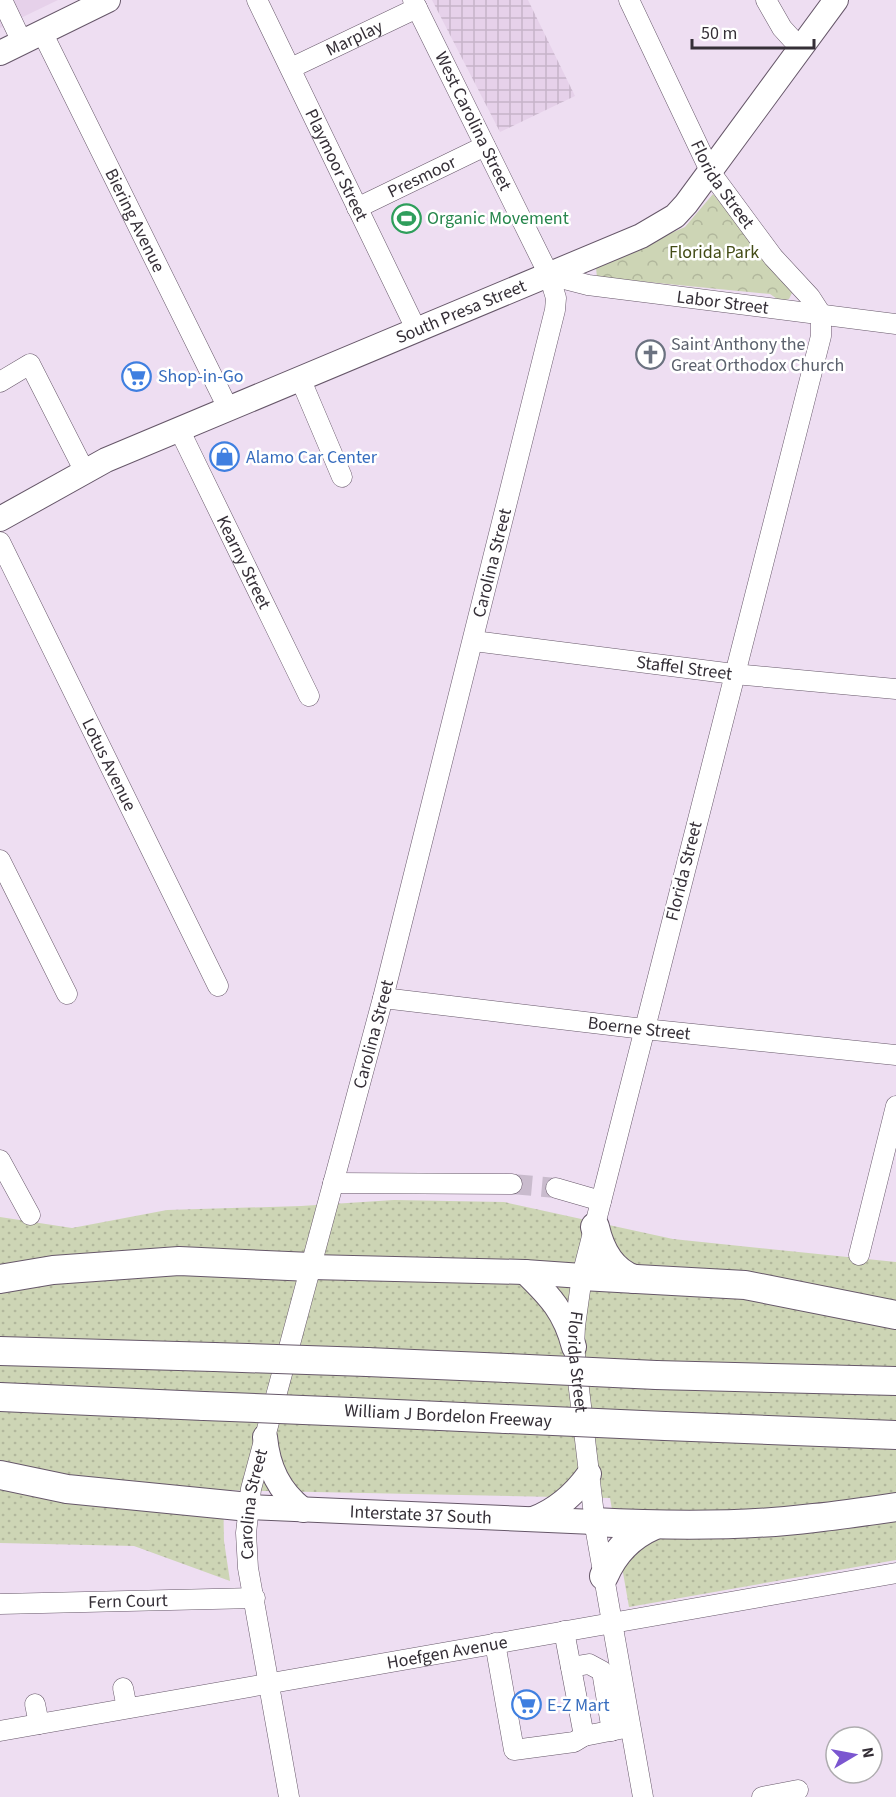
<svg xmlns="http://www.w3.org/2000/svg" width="896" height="1797" font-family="'Source Sans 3',sans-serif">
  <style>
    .built { fill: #e6d1ea }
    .industrial { fill: url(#industrial-grid) }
    .grass { fill: url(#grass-dots) }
    .park { fill: url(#park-crowns) }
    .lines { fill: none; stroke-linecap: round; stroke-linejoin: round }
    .minor-tunnel { stroke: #c9bbcd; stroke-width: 20; stroke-dasharray: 20 10; stroke-linecap: butt }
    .minor-casing { stroke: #665769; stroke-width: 21 }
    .major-casing { stroke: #665769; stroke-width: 26 }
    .highway-casing { stroke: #665769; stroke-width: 30 }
    .minor { stroke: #fff; stroke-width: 20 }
    .major { stroke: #fff; stroke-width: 24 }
    .highway { stroke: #fff; stroke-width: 28 }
    .highway-bridge-casing { stroke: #665769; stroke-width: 30; stroke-linecap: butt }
    .highway-bridge { stroke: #fff; stroke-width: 28 }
    .labels { text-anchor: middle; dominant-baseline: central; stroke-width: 5; stroke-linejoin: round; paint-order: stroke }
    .street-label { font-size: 18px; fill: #352f37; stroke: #fff }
    .leisure-label { font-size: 18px; fill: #27864d; stroke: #fff; text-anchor: start }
    .park-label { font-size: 18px; fill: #434c16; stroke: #fff }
    .worship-label { font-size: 18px; fill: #5b616d; stroke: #fff; text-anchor: start }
    .shop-label { font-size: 18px; fill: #366cbe; stroke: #fff; text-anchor: start }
  </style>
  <defs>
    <pattern id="industrial-grid" width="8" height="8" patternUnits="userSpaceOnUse" patternTransform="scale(1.5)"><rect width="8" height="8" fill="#e6d1ea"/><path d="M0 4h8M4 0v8" fill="none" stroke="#c6b4c9"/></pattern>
    <pattern id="grass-dots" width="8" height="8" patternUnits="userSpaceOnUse" patternTransform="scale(1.5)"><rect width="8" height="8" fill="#cdd5b5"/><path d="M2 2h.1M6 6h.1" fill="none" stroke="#b1b79c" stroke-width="1.8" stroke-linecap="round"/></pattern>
    <pattern id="park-crowns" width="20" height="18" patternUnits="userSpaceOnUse" patternTransform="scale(1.5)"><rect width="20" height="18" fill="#cdd5b5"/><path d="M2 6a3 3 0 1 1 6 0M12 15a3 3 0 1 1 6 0" fill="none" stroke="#b1b79c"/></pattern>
  </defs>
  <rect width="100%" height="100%" fill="#eedef2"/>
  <polygon class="built" points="0,0 58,0 0,28"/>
  <polygon class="industrial" points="432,0 528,0 575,96 500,132"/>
  <polygon class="grass" points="394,1200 504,1202 673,1239 896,1262 896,1560 629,1607 610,1498 223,1490 224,1541 230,1581 134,1546 0,1543 0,1217 72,1228 167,1210 301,1206"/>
  <polygon class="park" points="713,194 793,291 789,299 780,301 770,294 597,277 596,268 599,264 685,227"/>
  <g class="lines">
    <polyline class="minor-tunnel" points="512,1184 556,1188"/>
    <defs>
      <g id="minor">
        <polyline points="2,0 22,42"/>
        <path id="s1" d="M257,0l159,329"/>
        <path id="s2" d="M629,0l82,173 62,84 37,40 11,17v22l-239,940 -7,50 -1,21 22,185 47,265"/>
        <polyline points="766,0 782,28 801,49"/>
        <path id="s3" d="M42,32l186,376"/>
        <path id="s4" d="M291,68l126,-60"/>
        <path id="s5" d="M357,208l128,-62"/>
        <path id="s6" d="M549,275l39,10 308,39"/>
        <polyline points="300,378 342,477"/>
        <polyline points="0,382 30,364 85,472"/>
        <path id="s7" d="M179,429l130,267"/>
        <path id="s8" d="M0,542l218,444"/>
        <path id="s9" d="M474,641l260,33 162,15"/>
        <polyline points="0,860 67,994"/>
        <path id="s10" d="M383,998l261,31 252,26"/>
        <polyline points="0,1160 30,1215"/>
        <polyline points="333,1183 512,1184"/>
        <polyline points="556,1188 601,1201"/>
        <polyline points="859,1255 896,1106"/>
        <path id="s11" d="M0,1604l255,-6"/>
        <polyline points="564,1631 584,1736 630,1727"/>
        <polyline points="495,1643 514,1750 574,1742 584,1736"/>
        <polyline points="571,1667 589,1664 602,1671 612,1731"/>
        <polyline points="123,1688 127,1708"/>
        <polyline points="35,1704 39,1724"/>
        <path id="s12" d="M0,1731l896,-158"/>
        <path id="s13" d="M289,1797l-41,-229 -2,-35 5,-44 132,-491 172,-688 1,-12 -7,-23 -136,-275"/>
        <polyline points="762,1797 798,1790"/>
      </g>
      <g id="major">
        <polyline points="0,53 108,0"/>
        <path id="s14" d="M0,519l106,-59 535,-224 34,-20 11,-12 150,-204"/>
        <polyline points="311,1267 525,1272 582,1276"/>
        <path d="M525,1272c25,24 40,40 49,75"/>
        <path d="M265,1437c3,31 14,54 38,73"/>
        <path id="s15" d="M249,1507l345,15"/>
        <path d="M533,1519c24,-9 41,-24 56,-45"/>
      </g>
      <g id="highway">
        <path d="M595,1227c5,22 16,44 39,52"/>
        <polyline points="582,1276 745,1285 896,1315"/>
        <polyline points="0,1279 53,1270 179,1261 311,1267"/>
        <polyline points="0,1351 214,1357"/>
        <polyline points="367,1362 507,1368"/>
        <polyline points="656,1375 896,1381"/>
        <polyline points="0,1397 204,1406"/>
        <polyline points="352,1412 506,1419"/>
        <polyline points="665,1426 896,1435"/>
        <polyline points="0,1475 67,1489 249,1507"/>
        <path d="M594,1522c73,4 147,5 220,-4 28,-3 55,-7 82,-11"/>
        <path d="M604,1576c10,-23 26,-40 49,-50"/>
      </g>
    </defs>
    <use href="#minor" class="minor-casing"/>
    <use href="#major" class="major-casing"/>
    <use href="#highway" class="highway-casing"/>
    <use href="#minor" class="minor"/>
    <use href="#major" class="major"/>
    <use href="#highway" class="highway"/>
    <defs>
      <g id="highway-bridge">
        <polyline points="214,1357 367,1362"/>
        <polyline points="507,1368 656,1375"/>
        <polyline points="204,1406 352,1412"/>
        <polyline points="506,1419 665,1426"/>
      </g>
    </defs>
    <use href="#highway-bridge" class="highway-bridge-casing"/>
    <use href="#highway-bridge" class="highway-bridge"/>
  </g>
  <defs>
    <symbol id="stadium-ring" viewBox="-11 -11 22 22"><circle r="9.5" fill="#fff" stroke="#2e9e5b" stroke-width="1.5"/><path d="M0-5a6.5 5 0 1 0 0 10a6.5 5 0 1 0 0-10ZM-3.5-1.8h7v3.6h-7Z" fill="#2e9e5b"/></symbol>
    <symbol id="church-ring" viewBox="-11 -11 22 22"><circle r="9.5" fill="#fff" stroke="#6b7280" stroke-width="1.5"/><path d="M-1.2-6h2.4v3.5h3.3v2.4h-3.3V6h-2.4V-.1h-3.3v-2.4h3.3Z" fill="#6b7280"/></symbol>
    <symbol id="supermarket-ring" viewBox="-11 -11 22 22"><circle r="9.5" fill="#fff" stroke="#3f7fe0" stroke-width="1.5"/><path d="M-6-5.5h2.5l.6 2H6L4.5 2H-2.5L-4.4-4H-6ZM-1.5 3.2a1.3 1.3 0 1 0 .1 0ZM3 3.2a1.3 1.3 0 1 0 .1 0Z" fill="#3f7fe0"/></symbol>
    <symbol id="shop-ring" viewBox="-11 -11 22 22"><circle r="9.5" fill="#fff" stroke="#3f7fe0" stroke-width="1.5"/><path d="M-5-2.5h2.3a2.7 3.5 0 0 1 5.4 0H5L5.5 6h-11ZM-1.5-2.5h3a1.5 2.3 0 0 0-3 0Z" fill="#3f7fe0"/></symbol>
  </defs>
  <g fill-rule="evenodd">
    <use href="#stadium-ring" x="390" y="202" width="33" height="33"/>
    <use href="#church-ring" x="634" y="338" width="33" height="33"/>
    <use href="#supermarket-ring" x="120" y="360" width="33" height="33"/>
    <use href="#shop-ring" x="208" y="440" width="33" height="33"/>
    <use href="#supermarket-ring" x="510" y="1688" width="33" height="33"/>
  </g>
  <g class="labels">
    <g class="street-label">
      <text stroke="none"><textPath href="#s4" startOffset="70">Marplay</textPath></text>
      <text transform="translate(473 121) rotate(64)">West Carolina Street</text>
      <text stroke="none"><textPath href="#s1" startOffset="183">Playmoor Street</textPath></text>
      <text stroke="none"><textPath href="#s5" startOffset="72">Presmoor</textPath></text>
      <text stroke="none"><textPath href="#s2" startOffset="207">Florida Street</textPath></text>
      <text stroke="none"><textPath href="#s3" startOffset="210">Biering Avenue</textPath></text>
      <text stroke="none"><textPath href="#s6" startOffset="176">Labor Street</textPath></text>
      <text stroke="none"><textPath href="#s14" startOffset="506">South Presa Street</textPath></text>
      <text stroke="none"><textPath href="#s7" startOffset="148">Kearny Street</textPath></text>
      <text stroke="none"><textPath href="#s13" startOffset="1269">Carolina Street</textPath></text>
      <text stroke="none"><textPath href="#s9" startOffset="212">Staffel Street</textPath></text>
      <text stroke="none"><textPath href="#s8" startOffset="248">Lotus Avenue</textPath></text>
      <text transform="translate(684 871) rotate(-76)">Florida Street</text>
      <text stroke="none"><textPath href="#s10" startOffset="258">Boerne Street</textPath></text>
      <text stroke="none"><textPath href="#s13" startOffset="783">Carolina Street</textPath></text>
      <text stroke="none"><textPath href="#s2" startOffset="1449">Florida Street</textPath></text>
      <text transform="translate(448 1416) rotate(3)">William J Bordelon Freeway</text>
      <text stroke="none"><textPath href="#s13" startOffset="297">Carolina Street</textPath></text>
      <text stroke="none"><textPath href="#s15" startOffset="172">Interstate 37 South</textPath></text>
      <text stroke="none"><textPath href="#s11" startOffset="128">Fern Court</textPath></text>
      <text stroke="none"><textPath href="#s12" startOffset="454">Hoefgen Avenue</textPath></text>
    </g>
    <g class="leisure-label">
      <text x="427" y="218">Organic Movement</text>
    </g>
    <g class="park-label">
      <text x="714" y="252">Florida Park</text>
    </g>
    <g class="worship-label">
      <text x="671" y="344">Saint Anthony the<tspan x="671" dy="21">Great Orthodox Church</tspan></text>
    </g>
    <g class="shop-label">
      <text x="158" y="376">Shop-in-Go</text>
      <text x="246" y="457">Alamo Car Center</text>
      <text x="547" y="1705">E-Z Mart</text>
    </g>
  </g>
  <g transform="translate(854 1755) rotate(80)"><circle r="28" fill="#ffffff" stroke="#aeacaf" stroke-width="1.5"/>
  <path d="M0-4.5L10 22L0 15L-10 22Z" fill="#7b56d0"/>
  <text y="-9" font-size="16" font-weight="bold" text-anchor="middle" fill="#352f37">N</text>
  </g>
  <path d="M692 39v9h122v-9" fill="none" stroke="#352f37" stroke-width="3"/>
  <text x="701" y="39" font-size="18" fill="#352f37" stroke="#ffffff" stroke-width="4.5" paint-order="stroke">50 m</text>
</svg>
